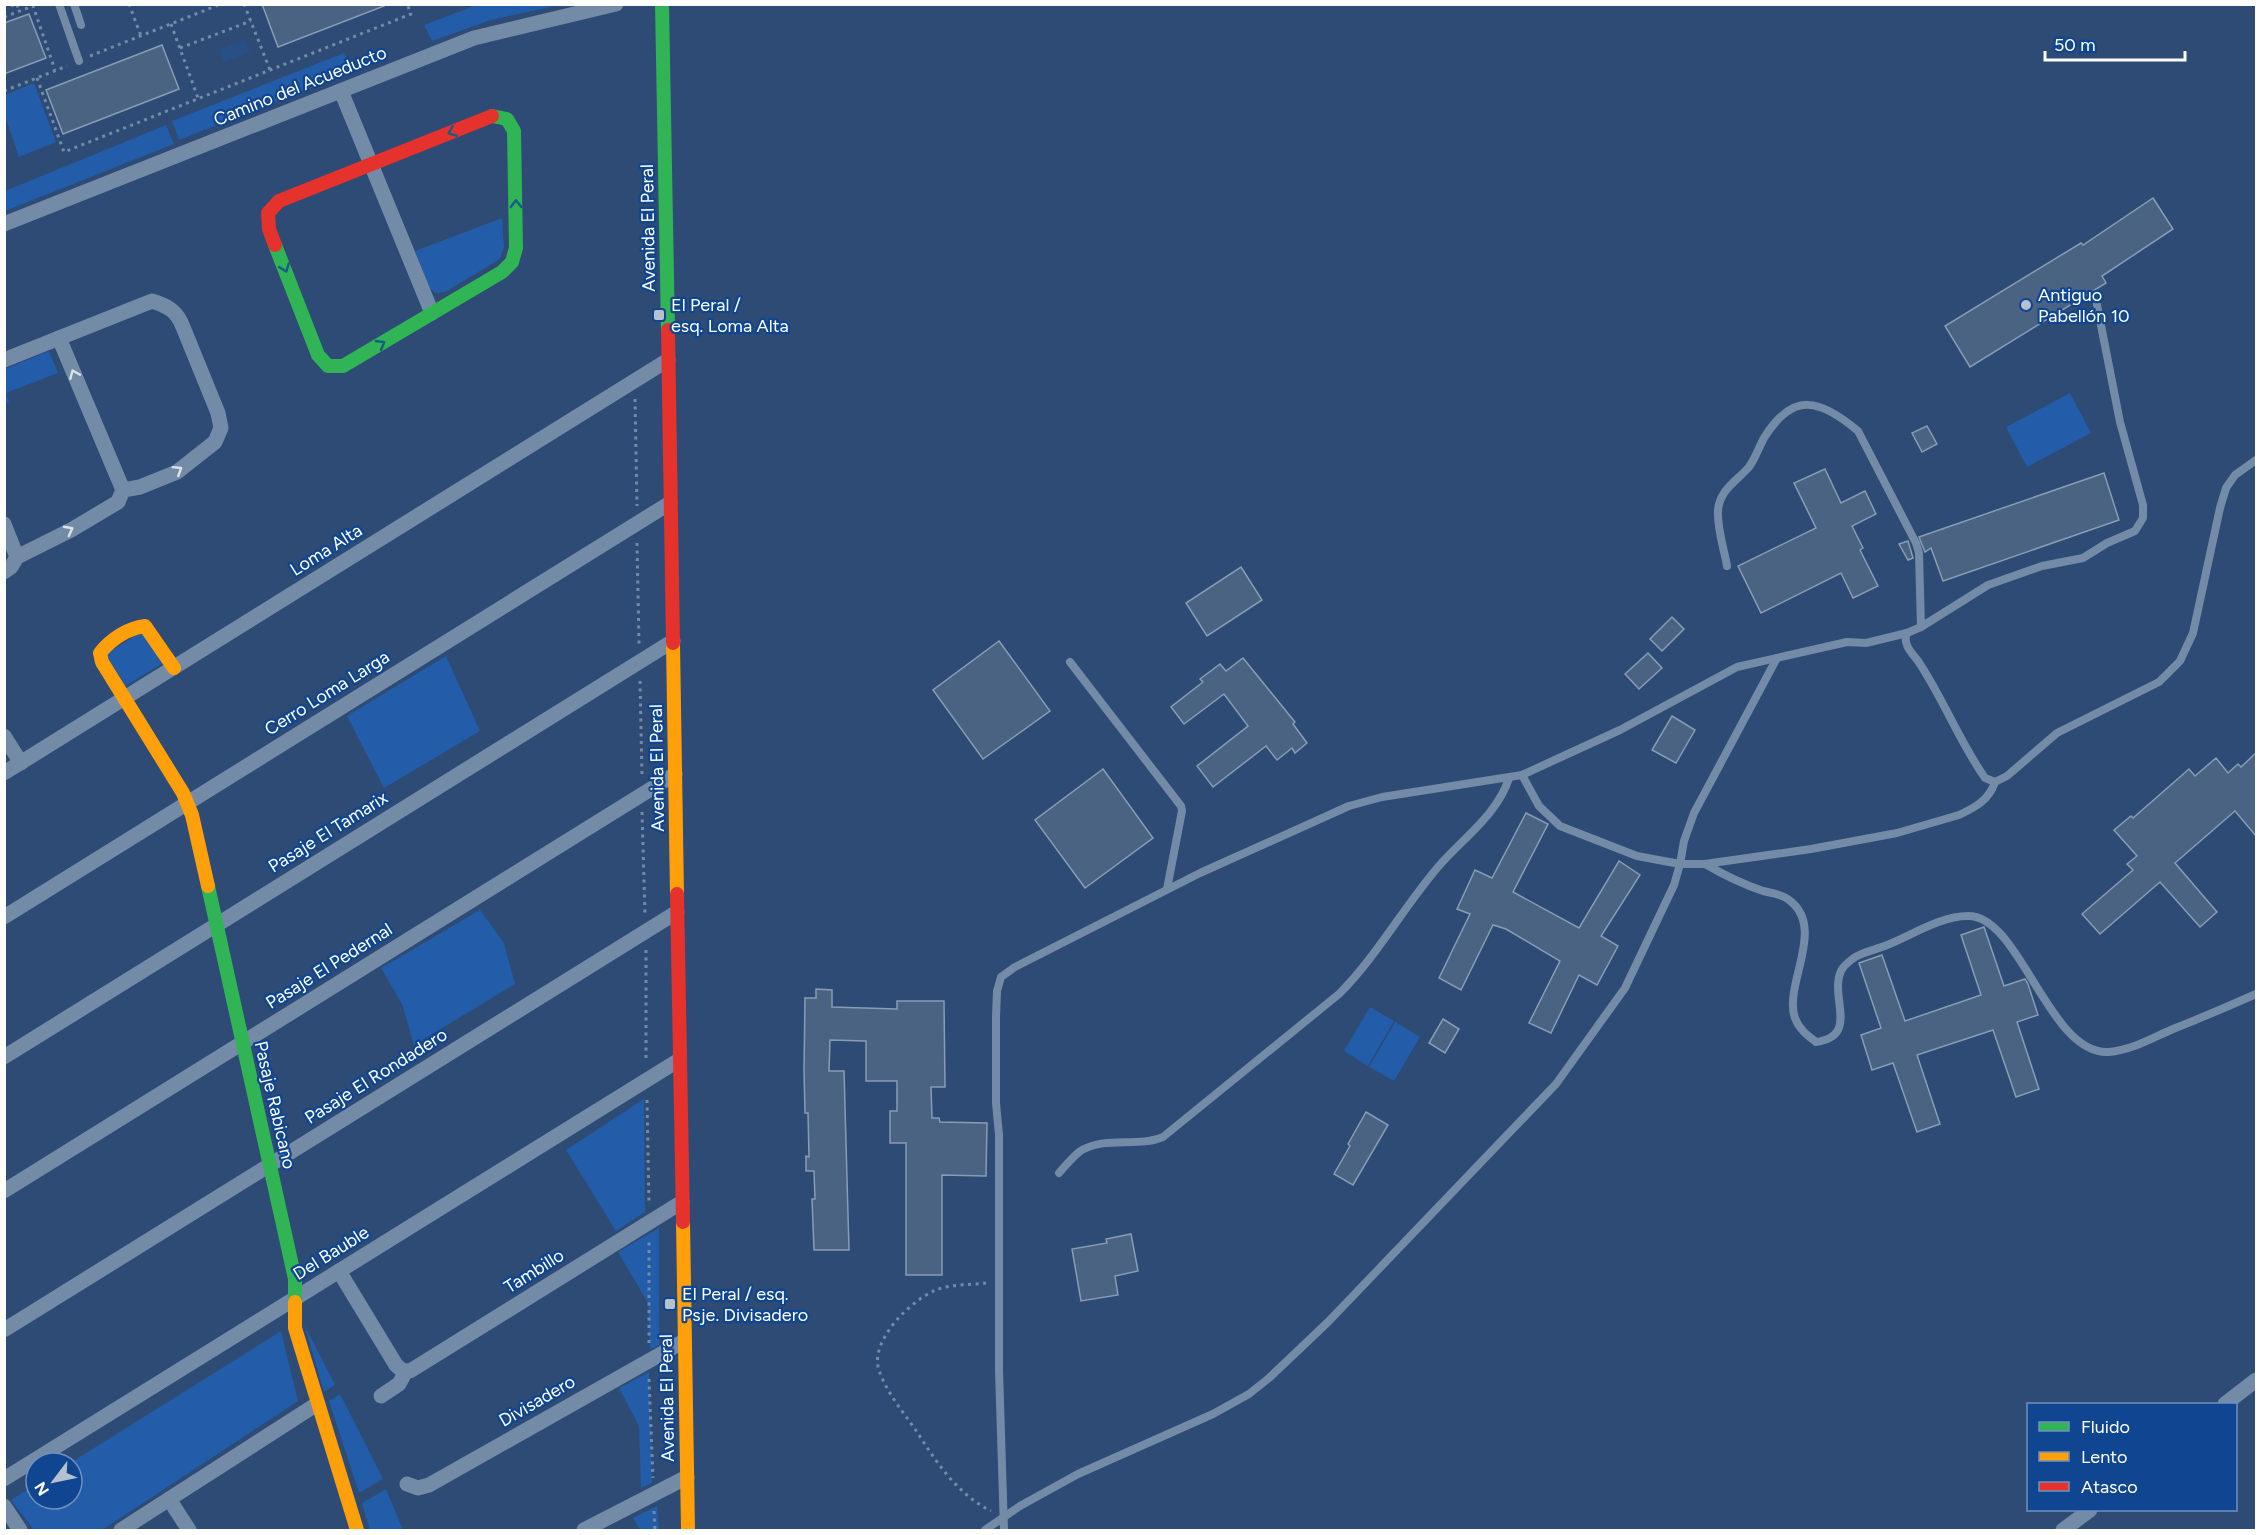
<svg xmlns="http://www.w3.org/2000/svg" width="2261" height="1535" font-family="Figtree,sans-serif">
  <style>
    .green { fill: #235ca8 }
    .water { fill: #285086 }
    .building { fill: #4a6383; stroke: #899cb5; stroke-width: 1.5 }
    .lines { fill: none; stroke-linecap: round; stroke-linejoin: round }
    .path { stroke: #748ba7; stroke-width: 3; stroke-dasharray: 3 4.5; stroke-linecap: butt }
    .lane { stroke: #748ba7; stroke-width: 8 }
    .street { stroke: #748ba7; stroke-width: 15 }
    .fast { stroke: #30b455; stroke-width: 14 }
    .slow { stroke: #ff9f0a; stroke-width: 14 }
    .jam { stroke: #e5322d; stroke-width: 14 }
    .oneway { stroke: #165c85 }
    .oneway2 { stroke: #dce2e9 }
    .poi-dot { fill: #b6c0ce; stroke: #104691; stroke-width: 2 }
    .labels { text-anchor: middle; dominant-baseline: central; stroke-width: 4.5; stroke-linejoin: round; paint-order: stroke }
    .street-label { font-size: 18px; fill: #fff; stroke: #104691 }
    .poi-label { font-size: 18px; fill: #fff; stroke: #104691; text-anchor: start }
  </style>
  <rect width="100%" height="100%" fill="#2d4b74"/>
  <g class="green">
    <polygon points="479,4 560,4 560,5 491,20 432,41 424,25"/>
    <polygon points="344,53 351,72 179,140 172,121"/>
    <polygon points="34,83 56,142 19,157 5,116 5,95"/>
    <polygon points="166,125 174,144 5,211 5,191"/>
    <polygon points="502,218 504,247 500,259 445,292 436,293 430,289 415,251"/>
    <polygon points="49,351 58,373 6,393 9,402 5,404 5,369"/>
    <polygon points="2070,393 2091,433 2027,467 2006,427"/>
    <polygon points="146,629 165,662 125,686 106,654"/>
    <polygon points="446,656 480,731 384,788 347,716"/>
    <polygon points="480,910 504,943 515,984 414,1045 402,1004 381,968"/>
    <polygon points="1370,1007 1394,1021 1368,1066 1344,1051"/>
    <polygon points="1395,1022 1420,1037 1394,1081 1369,1067"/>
    <polygon points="644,1099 645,1212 616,1231 566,1150"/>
    <polygon points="659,1228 659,1345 650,1350 648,1303 618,1252"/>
    <polygon points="304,1324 335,1385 324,1392"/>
    <polygon points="281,1331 298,1401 102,1530 34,1530 11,1500 36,1484 36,1499 72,1499 72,1463 70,1463"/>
    <polygon points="649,1372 652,1483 641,1488 639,1426 619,1388"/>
    <polygon points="340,1394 383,1479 359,1493 329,1401"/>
    <polygon points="386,1489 403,1530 370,1530 362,1503"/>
    <polygon points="657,1506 659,1530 640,1530 633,1518"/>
  </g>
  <polygon class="water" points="245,40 250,53 224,62 219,49"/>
  <g class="building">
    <polygon points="262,4 384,4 384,6 278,47"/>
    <polygon points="29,14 46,58 4,74 4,23"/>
    <polygon points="162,45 179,89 63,134 46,90"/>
    <polygon points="2153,198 2173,229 2102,276 2106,283 1970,367 1945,326 2081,243 2083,245"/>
    <polygon points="1927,426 1937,444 1922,452 1912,433"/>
    <polygon points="1825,469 1841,503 1865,491 1876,514 1852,526 1863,548 1860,550 1878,586 1853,598 1841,573 1761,613 1738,566 1816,528 1794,483"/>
    <polygon points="2104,473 2119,520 1943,581 1931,548 1925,552 1919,537"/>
    <polygon points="1908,541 1913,558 1908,560 1899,544"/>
    <polygon points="1241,567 1262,600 1207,636 1186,603"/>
    <polygon points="1672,617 1684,629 1662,651 1650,639"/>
    <polygon points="999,641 1050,711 983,759 933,690"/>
    <polygon points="1648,653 1662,668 1639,689 1625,674"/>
    <polygon points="1243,658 1295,722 1293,724 1307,743 1295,753 1292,748 1277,760 1266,746 1213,787 1197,766 1248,726 1224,694 1184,724 1171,707 1203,682 1200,679 1220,664 1226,671"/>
    <polygon points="1672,716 1695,730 1676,763 1652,750"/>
    <polygon points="2256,753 2256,836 2235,811 2175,863 2217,912 2200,927 2160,882 2100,934 2082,914 2133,870 2127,864 2137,856 2114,830 2131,816 2133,818 2189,769 2195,776 2216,758 2228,773 2238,764 2241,767"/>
    <polygon points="1103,769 1153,838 1085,888 1035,820"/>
    <polygon points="1526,813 1548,824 1513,892 1579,928 1619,861 1640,875 1601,936 1618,946 1597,985 1579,975 1551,1033 1529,1023 1560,961 1506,929 1493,925 1461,990 1439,978 1470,914 1457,909 1475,870 1492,878"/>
    <polygon points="1984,927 2004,986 2025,979 2028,984 2038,1015 2017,1022 2039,1089 2016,1097 1993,1030 1917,1055 1940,1124 1917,1132 1893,1063 1872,1070 1861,1035 1881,1028 1859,963 1882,955 1905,1021 1981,995 1961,935"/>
    <polygon points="816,989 832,990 832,1007 897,1009 897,1001 944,1001 945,1087 931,1087 932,1118 939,1118 940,1122 987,1123 986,1176 942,1175 942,1275 906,1275 906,1143 890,1143 890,1111 897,1111 897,1081 866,1081 866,1041 830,1040 829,1071 844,1071 849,1250 814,1250 812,1199 815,1199 814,1171 806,1171 806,1156 809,1157 808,1113 805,1113 804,1071 805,998 816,998"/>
    <polygon points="1443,1019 1459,1029 1445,1053 1429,1043"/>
    <polygon points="1366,1112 1388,1125 1353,1185 1334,1174 1350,1146 1348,1144"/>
    <polygon points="1131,1234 1138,1271 1115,1276 1118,1295 1081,1301 1072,1249 1107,1243 1106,1239"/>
  </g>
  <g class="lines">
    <g class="path">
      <polyline points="12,4 13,8 22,4"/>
      <polyline points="129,4 141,36"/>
      <polyline points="244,4 270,70"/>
      <polyline points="4,17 33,6 55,70"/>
      <polyline points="171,24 198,98"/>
      <polyline points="180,48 251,21"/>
      <polyline points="90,56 221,4"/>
      <polyline points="37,78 64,152 411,14 407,4"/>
      <polyline points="4,91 67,66"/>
      <polyline points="635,399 637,506"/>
      <polyline points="637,543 639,644"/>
      <polyline points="640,681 642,776"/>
      <polyline points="642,812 645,914"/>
      <polyline points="646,950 646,1061"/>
      <polyline points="647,1100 649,1205"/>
      <path d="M986,1283c-16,2 -36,1 -50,7 -25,10 -67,51 -57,80 7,22 25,43 38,62 20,31 40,62 74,79"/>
      <polyline points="649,1343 649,1241"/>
      <polyline points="649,1379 653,1478"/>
      <polyline points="654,1511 655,1530"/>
    </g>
    <g class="lane">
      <polyline points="59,4 79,61"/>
      <polyline points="74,4 81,25"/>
      <path d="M2097,305l23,117 23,83v13l-8,13 -28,12 -24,15 -41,8 -54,19 -67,42 -14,6c-5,11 5,20 11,28 25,37 41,80 67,117l10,4 12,-6 50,-43 102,-51 21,-21 13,-28 27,-125 6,-20 9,-13 21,-15"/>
      <path d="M1727,566c-3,-17 -10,-38 -9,-55 1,-21 19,-30 31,-44 6,-8 10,-20 15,-29 29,-47 56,-39 94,-7l58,112 3,10 2,74"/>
      <polyline points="1070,662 1181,806 1182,811 1167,889"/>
      <path d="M1522,775l17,31 21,20 77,30 43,8h25l106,-15 86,-16 62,-18c17,-8 30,-15 36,-33"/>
      <path d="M1705,864c19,11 37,20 58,27 8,2 19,3 26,9 38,28 -6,85 6,118 4,11 12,17 21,24 44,-6 13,-45 25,-71 2,-5 12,-13 16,-15 10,-5 21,-7 30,-11 25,-10 54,-29 81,-29 52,-1 81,140 141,136 23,-2 43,-14 64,-23 28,-11 56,-23 83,-35"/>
      <path d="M1059,1173c6,-7 13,-15 20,-21 24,-17 58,-4 84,-15l176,-143c38,-38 64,-86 99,-127 24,-28 60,-53 71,-89"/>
      <polyline points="985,1530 1020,1506 1078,1474 1213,1414 1249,1394 1269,1378 1328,1322 1556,1084 1625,988 1674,885 1680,864 1684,841 1694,813 1777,658"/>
      <polyline points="1004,1530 999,1370 999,1135 996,1103 996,1017 997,991 1001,977 1015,967 1200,873 1349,806 1382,797 1522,775 1620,730 1737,667 1847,642 1866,643 1907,633"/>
    </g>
    <g class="street">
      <polyline points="341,91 432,313"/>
      <polyline points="4,224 474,38 616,4"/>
      <path d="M4,360l148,-59c16,5 25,10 31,26l35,86 3,15 -6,14 -38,30 -37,15 -17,3"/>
      <polyline points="4,524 17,557"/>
      <polyline points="4,572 11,567 17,557 71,530 118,502 123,490 59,338"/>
      <polyline points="4,736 21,763"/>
      <polyline points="4,773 668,360"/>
      <polyline points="4,917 670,503"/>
      <polyline points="4,1057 673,641"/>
      <polyline points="4,1191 675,774"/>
      <polyline points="339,1271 396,1365 403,1371 410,1371 682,1202"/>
      <polyline points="4,1330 677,912"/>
      <polyline points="381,1396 399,1384 406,1371"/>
      <polyline points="2225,1404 2256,1380"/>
      <polyline points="4,1479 679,1060"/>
      <polyline points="407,1484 418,1488 429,1485 684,1341"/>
      <polyline points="169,1499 189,1530"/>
      <polyline points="4,1506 20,1530"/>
      <polyline points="121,1530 317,1404"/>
      <polyline points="584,1530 687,1477"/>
      <polyline points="2063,1530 2090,1510"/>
    </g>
    <g class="fast">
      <polyline points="662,4 668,330"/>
      <polyline points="275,245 318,355 328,366 343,366 502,272 512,262 516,248 514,131 507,119 492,116"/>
      <polyline points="208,886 295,1279 295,1302"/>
    </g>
    <g class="slow">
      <polyline points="673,643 677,894"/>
      <path d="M174,668l-29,-42c-17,2 -34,13 -45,27l2,9 81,131 9,22 16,71"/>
      <polyline points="683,1222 688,1530"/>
      <polyline points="295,1302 295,1328 357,1530"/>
    </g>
    <g class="jam">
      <polyline points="275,245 269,229 268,213 279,201 492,116"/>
      <polyline points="668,330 673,643"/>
      <polyline points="677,894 683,1222"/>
    </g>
  </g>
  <defs><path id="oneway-chevron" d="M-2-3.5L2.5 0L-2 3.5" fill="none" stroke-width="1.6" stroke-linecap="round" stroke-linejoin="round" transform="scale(1.5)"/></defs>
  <g class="oneway">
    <use href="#oneway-chevron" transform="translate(452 132) rotate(158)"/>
    <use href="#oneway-chevron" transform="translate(516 204) rotate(-91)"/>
    <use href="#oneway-chevron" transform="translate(285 268) rotate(69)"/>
    <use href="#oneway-chevron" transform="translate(381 344) rotate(-30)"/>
  </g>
  <g class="oneway2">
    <use href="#oneway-chevron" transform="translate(74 374) rotate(-113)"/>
    <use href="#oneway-chevron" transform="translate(178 470) rotate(-32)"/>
    <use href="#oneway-chevron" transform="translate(69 530) rotate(-28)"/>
  </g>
  <g class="poi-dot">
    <circle cx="2026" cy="305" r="6"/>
    <rect x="653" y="309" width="12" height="12" rx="3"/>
    <rect x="664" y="1298" width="12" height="12" rx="3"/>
  </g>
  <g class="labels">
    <g class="street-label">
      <text transform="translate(300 86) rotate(-22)">Camino del Acueducto</text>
      <text transform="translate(648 228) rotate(-91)">Avenida El Peral</text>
      <text transform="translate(326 550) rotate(-32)">Loma Alta</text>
      <text transform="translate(327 693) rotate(-32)">Cerro Loma Larga</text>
      <text transform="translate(657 768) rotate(-91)">Avenida El Peral</text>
      <text transform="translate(328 832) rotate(-32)">Pasaje El Tamarix</text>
      <text transform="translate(329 966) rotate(-32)">Pasaje El Pedernal</text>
      <text transform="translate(376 1076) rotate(-32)">Pasaje El Rondadero</text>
      <text transform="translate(275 1105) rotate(77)">Pasaje Rabicano</text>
      <text transform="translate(331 1253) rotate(-32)">Del Bauble</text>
      <text transform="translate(534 1271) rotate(-32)">Tambillo</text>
      <text transform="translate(667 1398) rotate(-91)">Avenida El Peral</text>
      <text transform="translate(537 1401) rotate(-30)">Divisadero</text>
    </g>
    <g class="poi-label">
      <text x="2038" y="295">Antiguo<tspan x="2038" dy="21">Pabellón 10</tspan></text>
      <text x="671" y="305">El Peral /<tspan x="671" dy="21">esq. Loma Alta</tspan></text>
      <text x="682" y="1294">El Peral / esq.<tspan x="682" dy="21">Psje. Divisadero</tspan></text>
    </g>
  </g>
  <rect width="2261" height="1535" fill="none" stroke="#ffffff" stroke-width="12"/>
  <rect x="2027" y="1403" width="210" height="108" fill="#104691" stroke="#7090bd" stroke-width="1.5"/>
  <rect x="2039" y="1422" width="30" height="9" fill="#30b455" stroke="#7090bd" stroke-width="1.5"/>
  <text x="2081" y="1433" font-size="18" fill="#ffffff">Fluido</text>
  <rect x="2039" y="1452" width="30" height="9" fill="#ff9f0a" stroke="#7090bd" stroke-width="1.5"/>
  <text x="2081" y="1463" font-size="18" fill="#ffffff">Lento</text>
  <rect x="2039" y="1482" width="30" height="9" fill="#e5322d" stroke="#7090bd" stroke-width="1.5"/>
  <text x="2081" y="1493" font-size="18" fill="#ffffff">Atasco</text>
  <g transform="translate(54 1481) rotate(238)"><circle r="28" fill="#104691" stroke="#7090bd" stroke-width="1.5"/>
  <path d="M0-4.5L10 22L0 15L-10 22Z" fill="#b6c0ce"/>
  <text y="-9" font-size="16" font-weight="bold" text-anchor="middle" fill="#ffffff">N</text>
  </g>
  <path d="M2045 51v9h140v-9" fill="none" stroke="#ffffff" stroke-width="3"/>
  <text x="2054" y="51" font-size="18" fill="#ffffff" stroke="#104691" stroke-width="4.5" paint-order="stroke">50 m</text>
</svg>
